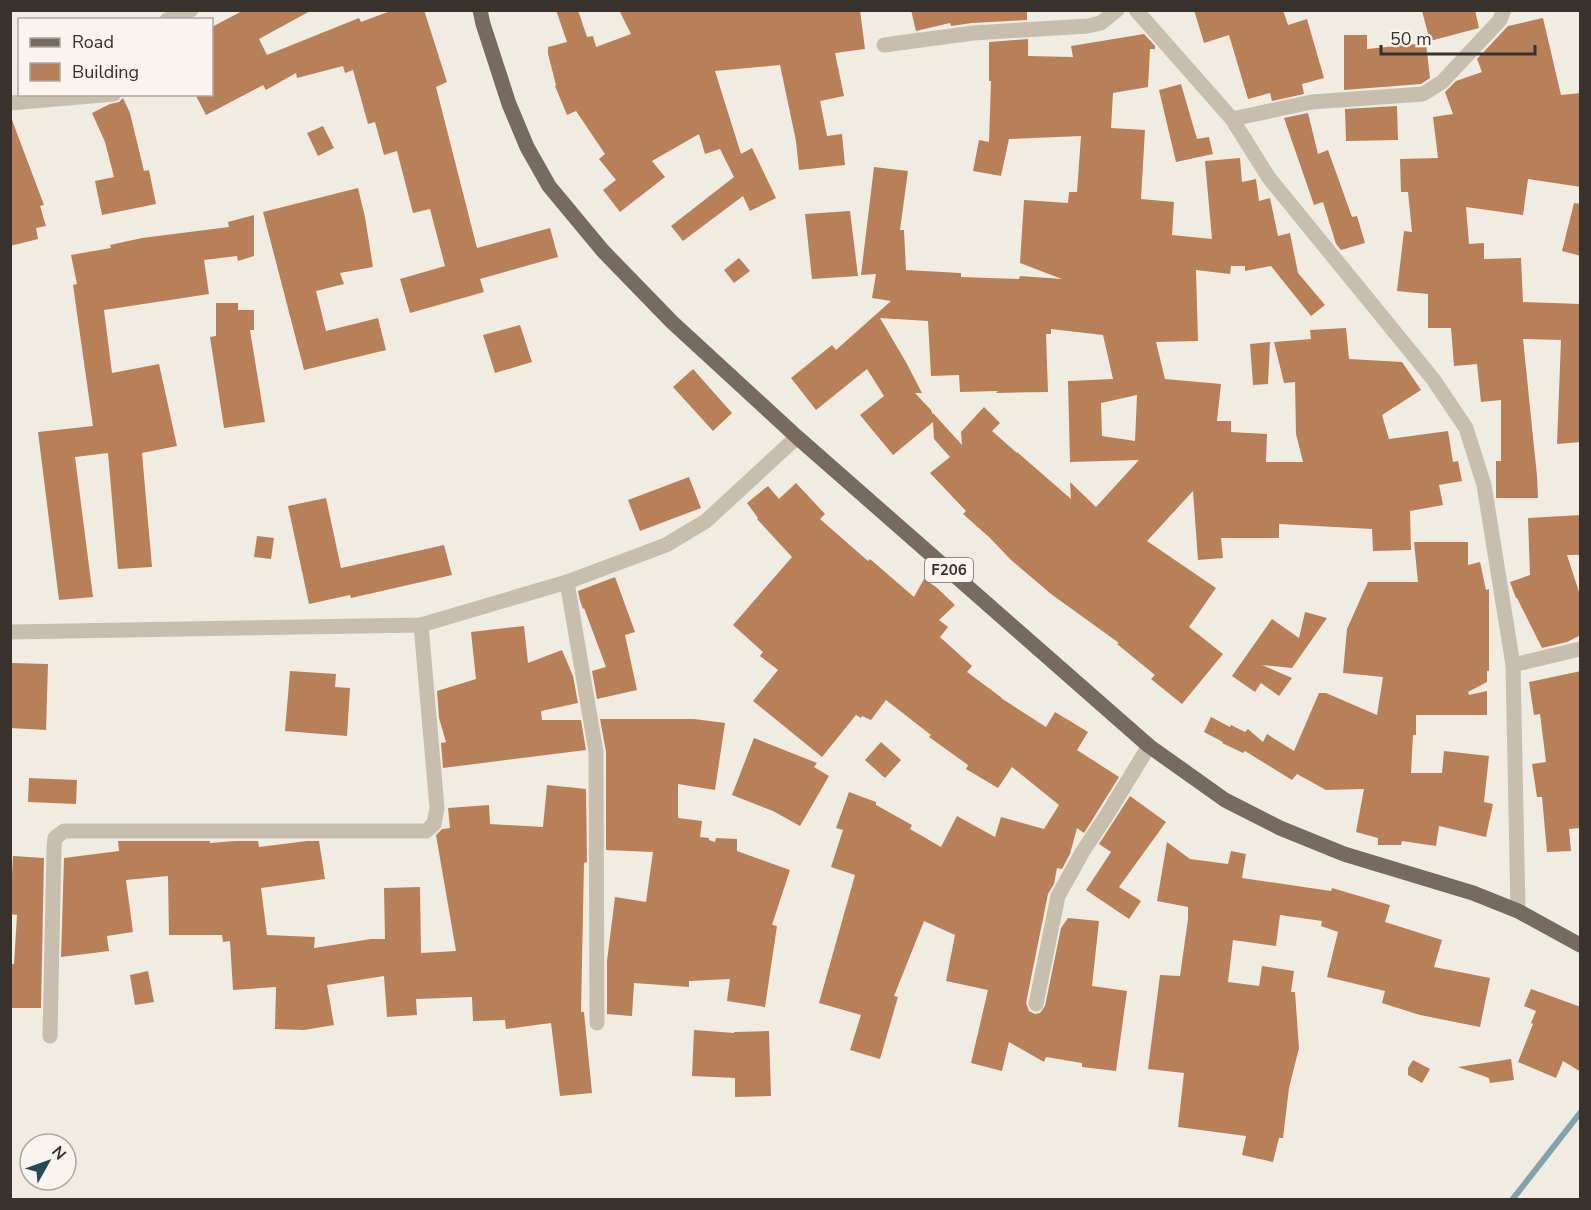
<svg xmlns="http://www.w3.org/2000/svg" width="1591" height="1210" font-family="'Nunito Sans',sans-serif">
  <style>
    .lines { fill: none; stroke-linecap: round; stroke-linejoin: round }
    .stream { stroke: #84a2ab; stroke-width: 6 }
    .building { fill: #b88059; fill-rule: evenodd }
    .street { stroke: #c8beae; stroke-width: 15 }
    .primary { stroke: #776b5f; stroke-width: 15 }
    .labels { text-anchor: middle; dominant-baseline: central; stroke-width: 4.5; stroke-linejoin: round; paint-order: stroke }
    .shield { fill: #f9f5ee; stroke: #726c66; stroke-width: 1.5 }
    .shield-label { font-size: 15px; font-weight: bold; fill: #38312c }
  </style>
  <rect width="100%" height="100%" fill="#f1ece2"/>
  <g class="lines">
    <polyline class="stream" points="1512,1200 1580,1113"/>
  </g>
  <g class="building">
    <polygon points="244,10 312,10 259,39 267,55 359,18 361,22 393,10 424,10 447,82 436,87 477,248 550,228 558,257 480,279 484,292 410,313 400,279 445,266 430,209 413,213 397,151 384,155 375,122 368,124 353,70 345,73 343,66 297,78 296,73 266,90 263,85 206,115 195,94 212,94 212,27"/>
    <polygon points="556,10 578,10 587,37 593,36 596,47 631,34 619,10 860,10 865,49 835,53 844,96 820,101 827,136 842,134 845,165 799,170 796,141 780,65 715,71 741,154 752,148 776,198 750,211 743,196 683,241 671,226 734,177 720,149 705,154 699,134 652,161 665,177 620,212 603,190 616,180 599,159 605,154 576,111 567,115 555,86 556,85 548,54 548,47 567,42"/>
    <polygon points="911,10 1027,10 1027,20 972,23 951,26 950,23 916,31"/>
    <polygon points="1194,10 1283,10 1288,25 1307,19 1324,78 1302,84 1304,94 1272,101 1270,93 1248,99 1229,35 1204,43"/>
    <polygon points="1475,10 1479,28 1430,41 1422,11"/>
    <polygon points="1543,18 1561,95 1581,93 1581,187 1528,179 1523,215 1466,207 1469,244 1484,243 1484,259 1521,258 1523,302 1581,304 1581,442 1557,444 1561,340 1523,339 1537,476 1538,498 1496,498 1496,461 1501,461 1501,400 1481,402 1477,364 1454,366 1451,328 1428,328 1428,294 1397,291 1404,231 1412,232 1408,192 1401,192 1400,159 1438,158 1433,117 1453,114 1445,92 1456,81 1482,72 1477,59 1508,26"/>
    <path d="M1144,34l11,12v3h-5l-2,38 -35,6 -2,35 34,2 -4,69 33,3 -2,33 40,4 -7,-78 35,-3 2,24 14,-3 3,22 11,-3 8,38 12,-3 8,40 27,32 -14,11 -40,-50 -26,5v-5h-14l-1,8 -34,-4 2,71 -42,1 9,37 56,5 -4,37h14v11l36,2 -1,28h37l-7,-28 -1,-52 -11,1 -10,-41 37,-3 -1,-9 36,-2 3,31 53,3 19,28 -39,25 7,24 59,-8 5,31 5,-1 4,20 -23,4 4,20 -33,6 1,39 -38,1 -1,-22 -93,-5v14h-58l2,20 -25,2 -5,-69 -46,50 69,47 -27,39 34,27 -41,50 -31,-25 4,-4 -38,-31 2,-1 -68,-49 -40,-34 -21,-22 -27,-24 3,-3 -36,-38 20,-16 -16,-18 -1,-17 -40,33 -33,-40 24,-19 -17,-27 -51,41 -25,-32 41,-33 4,5 55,-49 -19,-3 4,-24 -15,1 13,-108 34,4 -8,59h4l2,40 55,3v4l58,2 1,-3 42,3 -42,-16 4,-63 44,3 1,-11h8l4,-56 -72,3 -8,37 -28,-5 6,-31 10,2 2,-61h-2v-39l39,-3v17l45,1 -2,-11zM880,318l48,3 3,55 28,-1 1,17 38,-1 -2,2 52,-1 -2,-58h5v-5l52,6 10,44 -45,2 2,81 69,-2 -43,47 -26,-25 1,17 -54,-47v1l-25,-22 8,-8 -16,-16 -23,25 1,13 -29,-32v2l-2,-5 -16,-17h7l-15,-29zM1137,395l-2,46 -33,-5 -1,-33z"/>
    <polygon points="1344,35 1367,35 1367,49 1426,43 1430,78 1421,84 1344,90"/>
    <polygon points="1181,84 1197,139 1209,137 1213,154 1176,162 1159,90"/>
    <polygon points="123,98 130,113 144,171 149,170 156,204 102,215 95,181 114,177 105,142 92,113 110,104 119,102"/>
    <polygon points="1397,106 1398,140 1346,141 1345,109"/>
    <polygon points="1308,113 1318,154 1328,150 1352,217 1357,216 1365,243 1341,250 1336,244 1323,202 1314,205 1284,118"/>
    <polygon points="10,120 12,120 44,205 40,206 46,226 36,228 38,239 10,246"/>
    <polygon points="323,126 334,148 318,156 307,133"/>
    <polygon points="358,188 365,217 373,267 340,273 344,284 316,291 326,331 378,318 386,350 304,370 263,212"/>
    <polygon points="1574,203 1581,204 1581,256 1562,251"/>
    <polygon points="850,211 858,276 812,279 805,214"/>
    <polygon points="254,215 254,256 238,261 237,256 204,260 209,294 104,310 112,373 159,364 177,446 142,453 152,567 118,569 108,453 75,457 93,597 59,600 38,432 93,426 73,285 77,284 71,255 111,248 110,245 142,238 229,227 228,222"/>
    <polygon points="739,258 750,271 734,283 724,270"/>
    <polygon points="216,303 238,303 238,310 254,310 254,330 250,330 265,422 224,428 210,337 216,336"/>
    <polygon points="520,325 532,362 495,373 483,335"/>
    <polygon points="1270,342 1268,384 1253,385 1250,344"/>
    <polygon points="693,369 732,413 713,431 673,387"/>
    <polygon points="689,477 701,508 640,531 628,500"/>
    <polygon points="796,483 825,514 820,519 868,561 870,559 914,597 924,579 936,587 955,605 939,620 948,627 940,637 972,666 967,672 1002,698 1001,698 1046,727 1055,712 1088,732 1077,750 1119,777 1084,833 1077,828 1070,854 1062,869 1057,868 1054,884 1048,894 1026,1003 1029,1011 1035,1014 1040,1013 1045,1006 1061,928 1068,918 1099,921 1092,986 1127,991 1116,1071 1082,1067 1082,1063 1046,1057 1044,1062 1009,1042 1002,1071 971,1063 988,990 946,981 955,935 924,921 894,996 898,997 880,1059 850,1050 861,1015 819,1003 855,875 831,867 843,830 836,828 849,792 876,802 876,805 912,825 910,829 941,847 957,816 995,837 1001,817 1044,829 1059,805 1012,767 998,788 966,769 968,765 929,737 931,735 886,700 871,720 862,716 861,718 856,715 822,757 753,701 778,670 760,656 763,652 733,625 792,557 757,519 758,518 747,503 768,486 779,499"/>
    <polygon points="326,498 341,568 444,545 452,575 351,598 350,595 309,604 288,506"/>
    <polygon points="1581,515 1581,555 1567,555 1581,598 1581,635 1567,642 1542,648 1517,598 1516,598 1510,582 1530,575 1528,518"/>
    <polygon points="257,536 274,538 271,559 254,557"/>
    <polygon points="1414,542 1468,542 1468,565 1480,562 1486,590 1489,589 1489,671 1487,671 1487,682 1468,692 1469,695 1487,691 1487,715 1416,715 1416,735 1413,735 1411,773 1442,773 1444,751 1489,756 1484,802 1493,804 1486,837 1439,826 1436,846 1402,841 1401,845 1378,845 1378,838 1356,832 1364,789 1326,790 1297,774 1292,780 1245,751 1243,753 1222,743 1223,742 1204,732 1211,717 1230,727 1231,725 1245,732 1248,729 1263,742 1267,734 1294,751 1319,693 1326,693 1377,715 1383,677 1343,673 1347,629 1368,582 1418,582"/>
    <polygon points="615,577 635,632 625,635 637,690 597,699 592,671 606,667 584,608 583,609 580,601 578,591"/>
    <polygon points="1305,612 1327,618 1292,668 1262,665 1292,678 1279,696 1261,683 1255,692 1232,676 1272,619 1299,638"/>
    <polygon points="524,626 528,663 562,650 573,676 578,703 541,711 542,720 581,720 586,750 443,768 441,743 446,742 439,718 437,691 476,679 471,632"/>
    <polygon points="10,663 48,664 46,730 10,728"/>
    <polygon points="290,671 336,674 335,687 350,688 347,736 285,731"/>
    <polygon points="1581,671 1581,828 1569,829 1571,851 1547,852 1542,797 1537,797 1532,764 1546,762 1540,714 1534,715 1529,682"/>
    <polygon points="600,719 694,719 725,723 715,790 678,784 678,818 702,821 700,837 709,838 709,840 715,842 716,838 737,839 737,851 790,870 772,925 777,926 765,1007 727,1001 730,979 689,981 689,987 634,983 632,1016 607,1014 607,961 615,897 646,902 653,852 606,850 606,752"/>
    <polygon points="754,738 817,763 814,767 829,776 800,826 773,811 732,795"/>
    <polygon points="881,742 901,760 885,778 865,760"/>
    <polygon points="29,778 77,780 76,804 28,802"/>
    <polygon points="547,785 586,789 587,862 584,863 581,1012 584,1012 592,1093 560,1096 551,1023 506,1029 505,1020 473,1021 472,997 416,999 417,1015 387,1017 384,976 327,985 334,1025 304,1030 275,1029 276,987 233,990 230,941 223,942 222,935 169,935 168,876 126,880 133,932 107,936 109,951 61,957 64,858 119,851 118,841 210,841 210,843 235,841 258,841 259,847 307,841 319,841 325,879 261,888 267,935 315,937 314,948 371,939 385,939 384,888 420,887 421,953 456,951 436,835 442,829 450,828 448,808 489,805 490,824 543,827"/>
    <polygon points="1130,796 1166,822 1119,887 1141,901 1129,919 1086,890 1111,852 1099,844"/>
    <polygon points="1167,842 1190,859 1228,864 1231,851 1246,854 1242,878 1331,891 1332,888 1390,905 1385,922 1442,940 1434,967 1490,978 1480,1027 1420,1015 1382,1003 1385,991 1327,977 1338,932 1321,926 1322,921 1280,915 1276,946 1233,940 1228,982 1259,986 1262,966 1294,971 1291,992 1295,992 1299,1048 1289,1088 1283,1138 1279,1138 1273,1162 1242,1155 1246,1136 1178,1127 1184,1073 1148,1069 1160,975 1180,976 1188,919 1188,907 1157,901"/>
    <polygon points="13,856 44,858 41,1008 10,1008 10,964 14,964 17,915 10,914"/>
    <polygon points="148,971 154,1002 135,1005 130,975"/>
    <polygon points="1531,989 1581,1007 1581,1072 1563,1061 1556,1078 1518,1062 1533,1024 1531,1023 1536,1011 1524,1006"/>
    <polygon points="694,1030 734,1033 734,1032 769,1031 771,1096 735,1097 735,1078 692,1076"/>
    <polygon points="1511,1059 1514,1080 1490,1083 1489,1078 1458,1067"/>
    <polygon points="1413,1060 1430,1069 1422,1083 1408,1075 1408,1068"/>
  </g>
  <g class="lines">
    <g class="street">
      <polyline points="1136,10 1232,119 1269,178 1433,379 1466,428 1484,485 1513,665 1518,911"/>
      <polyline points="167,20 191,10"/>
      <polyline points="884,45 973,33 1088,26 1101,23 1117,10"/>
      <polyline points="10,103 114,94"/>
      <polyline points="1232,119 1312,102 1423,94 1442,82 1500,20 1504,10"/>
      <polyline points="567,582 596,752 597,1023"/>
      <polyline points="10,632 421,625 567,582 666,545 706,521 797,437"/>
      <polyline points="1513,665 1580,649"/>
      <polyline points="1036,1004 1058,896 1083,851 1105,818 1149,746"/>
      <polyline points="50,1036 54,848 55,838 64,831 426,831 434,824 437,808 421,625"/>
    </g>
    <polyline class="primary" points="480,10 483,24 509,104 527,147 549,186 603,251 672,322 797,437 1149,746 1225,800 1280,828 1344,854 1473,893 1518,911 1580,945"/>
  </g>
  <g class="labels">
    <rect class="shield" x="925" y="558" width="48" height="24" rx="4.5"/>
    <g class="shield-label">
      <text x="949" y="570">F206</text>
    </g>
  </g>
  <rect width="1591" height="1210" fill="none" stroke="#38312c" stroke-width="24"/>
  <rect x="18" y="18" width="195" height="78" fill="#f9f5ee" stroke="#aca7a0" stroke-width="1.5"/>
  <rect x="30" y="38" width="30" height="9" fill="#776b5f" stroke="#aca7a0" stroke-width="1.5"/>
  <text x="72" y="48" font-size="18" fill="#38312c">Road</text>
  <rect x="30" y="63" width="30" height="18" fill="#b88059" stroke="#aca7a0" stroke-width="1.5"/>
  <text x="72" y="78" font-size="18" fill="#38312c">Building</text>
  <g transform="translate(48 1162) rotate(50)"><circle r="28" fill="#f9f5ee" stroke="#aca7a0" stroke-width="1.5"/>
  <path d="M0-4.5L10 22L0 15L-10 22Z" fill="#264a54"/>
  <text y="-9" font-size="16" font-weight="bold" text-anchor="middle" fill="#38312c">N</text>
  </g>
  <path d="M1381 45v9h154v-9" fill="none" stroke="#38312c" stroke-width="3"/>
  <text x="1390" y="45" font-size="18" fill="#38312c" stroke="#f9f5ee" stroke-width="4.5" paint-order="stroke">50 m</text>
</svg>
